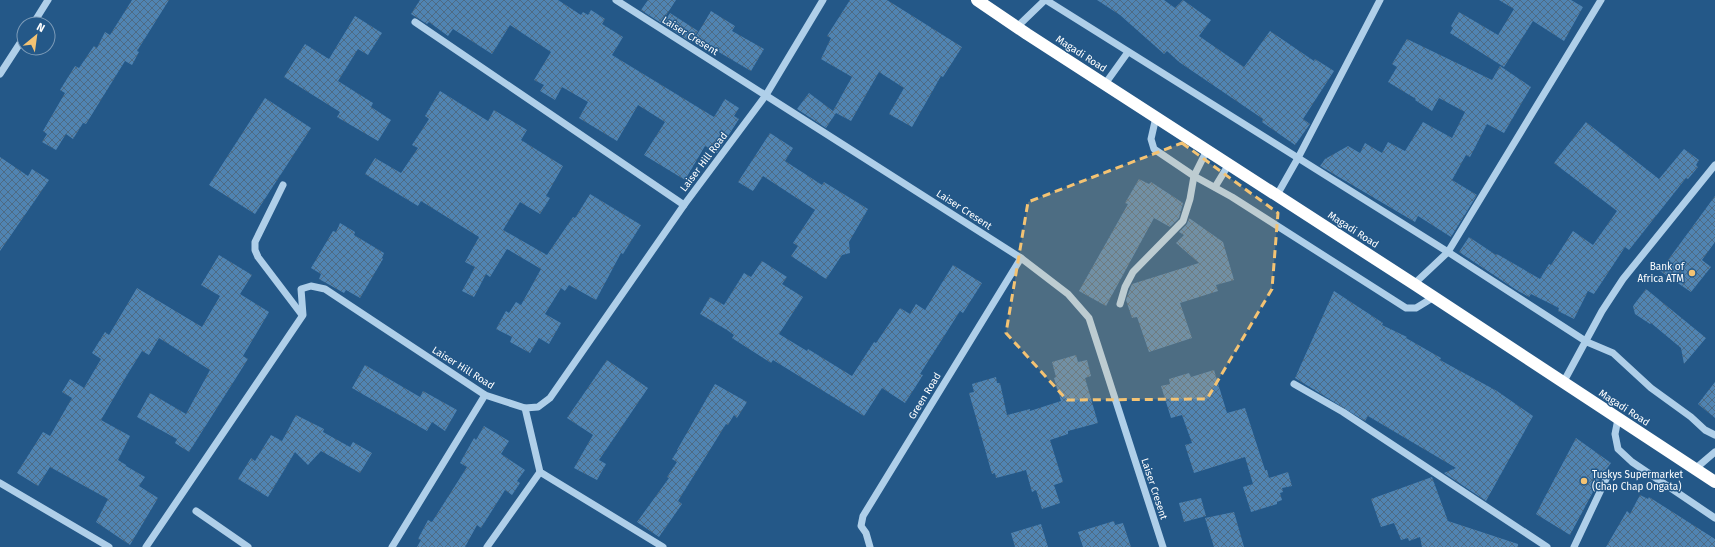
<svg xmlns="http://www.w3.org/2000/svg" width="1715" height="547" font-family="'Fira Sans',sans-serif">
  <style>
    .building { fill: url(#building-cross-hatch) }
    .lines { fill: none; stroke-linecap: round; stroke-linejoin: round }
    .minor { stroke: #afcfe9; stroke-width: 7 }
    .highway { stroke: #fff; stroke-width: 12 }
    .marked { fill: #f4c373; fill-opacity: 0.2; stroke: #f4c373; stroke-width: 3; stroke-dasharray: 8 5; stroke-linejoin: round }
    .poi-dot { fill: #f4c373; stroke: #245888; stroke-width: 1.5 }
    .labels { text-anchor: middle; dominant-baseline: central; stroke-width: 3; stroke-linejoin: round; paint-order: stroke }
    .street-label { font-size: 10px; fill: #fff; stroke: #245888 }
    .poi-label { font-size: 10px; fill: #fff; stroke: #245888; text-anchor: end }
  </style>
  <defs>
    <pattern id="building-cross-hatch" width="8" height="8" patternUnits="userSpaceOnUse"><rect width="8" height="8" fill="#5084b2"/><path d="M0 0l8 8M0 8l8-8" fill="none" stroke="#4e6b84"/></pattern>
  </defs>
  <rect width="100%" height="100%" fill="#245888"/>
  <g class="building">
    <polygon points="132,0 169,0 137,51 139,52 132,65 125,61 86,124 83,123 73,139 66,134 56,150 42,142 47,134 43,131 65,93 60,90 75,66 79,68 94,46 97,48 105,32 110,35"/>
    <polygon points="420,0 558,0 581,15 583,12 588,15 591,10 605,19 602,24 623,37 612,55 714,117 725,99 739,108 734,116 739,119 717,153 705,146 685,180 644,155 665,122 638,105 617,141 579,118 588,102 562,87 555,100 540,91 544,85 534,80 551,52 510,25 492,54 453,29 448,36 429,22 427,24 411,14"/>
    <polygon points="648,0 676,0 661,23 641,10"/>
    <polygon points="850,0 887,0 962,47 943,77 941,76 912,127 889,114 904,88 879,72 851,121 836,113 826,128 797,109 809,93 833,111 852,77 821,59 831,38 827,36"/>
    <polygon points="1097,0 1164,0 1175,8 1183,0 1211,20 1199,36 1244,67 1270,31 1314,61 1315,59 1334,71 1303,119 1310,124 1295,145 1262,122 1263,119 1179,62 1167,51 1164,54 1120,15"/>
    <polygon points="1499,0 1571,0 1583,7 1564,41 1533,21 1504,67 1450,33 1453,28 1451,26 1459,12 1498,35 1514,9"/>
    <polygon points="711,11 735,26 732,31 764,49 751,71 695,38"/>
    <polygon points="670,13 698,31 691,42 663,24"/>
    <polygon points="355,16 382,33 368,55 358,49 338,81 373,103 371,107 391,120 378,141 337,117 340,112 284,77 305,44 329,59"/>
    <polygon points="1407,39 1492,80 1500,66 1531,87 1504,133 1487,124 1470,157 1466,155 1452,180 1477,195 1451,237 1418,216 1415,222 1320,166 1325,159 1348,146 1360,153 1365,143 1382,153 1388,142 1405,151 1423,122 1452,138 1465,112 1439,98 1432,111 1415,100 1416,99 1388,82 1397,67 1392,64"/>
    <polygon points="440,91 488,121 494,110 527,130 521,140 563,166 546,196 550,198 540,214 520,202 503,230 547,255 573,217 575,218 590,194 641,225 623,254 621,253 596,300 569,285 565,291 561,288 545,314 561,323 549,344 539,338 530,353 510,342 512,337 496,329 506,311 509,313 516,302 521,305 541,269 507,249 490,277 486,274 474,297 462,291 475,267 465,262 479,237 421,201 418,206 365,174 375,158 401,173 418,148 412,145 429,119 425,116"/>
    <polygon points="265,98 311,128 255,214 209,185"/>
    <polygon points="1586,122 1659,179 1684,149 1699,160 1696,165 1698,167 1688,179 1686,178 1629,250 1625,247 1594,294 1588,291 1574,319 1558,311 1559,308 1531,294 1529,297 1518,291 1459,252 1469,237 1496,255 1497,254 1540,279 1549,264 1551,265 1573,231 1593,245 1617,211 1554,163"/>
    <polygon points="770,133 793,148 785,161 822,185 824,182 868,209 849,242 850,253 842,255 826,279 791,256 798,246 793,243 815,210 763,176 753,191 738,182"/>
    <polygon points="0,157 28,176 32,169 49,180 0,251"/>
    <polygon points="1139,179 1149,184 1151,182 1183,203 1179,218 1170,227 1154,218 1106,306 1079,291 1128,204 1125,203"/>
    <polygon points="1715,196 1715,242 1702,260 1711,267 1691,292 1660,271"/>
    <polygon points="1189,218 1223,242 1234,280 1216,285 1218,291 1180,303 1192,338 1149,352 1137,317 1132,318 1126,300 1130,289 1132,284 1199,263 1176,243 1184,235 1179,232 1187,224"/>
    <polygon points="340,223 355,232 354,235 384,253 382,258 383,259 360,298 346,290 344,293 319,279 321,274 311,268 333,231 336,232"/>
    <polygon points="219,255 252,275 240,294 269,312 243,356 248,359 189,452 175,443 177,439 137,417 150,393 186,414 210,370 159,338 149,355 142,351 127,375 101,420 130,436 118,460 126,465 126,466 145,477 139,486 158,498 130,545 96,522 108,499 50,467 38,486 17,473 43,432 50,436 72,398 62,392 70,379 84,388 101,359 92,353 105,332 109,335 137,288 202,327 220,296 201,285"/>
    <polygon points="762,261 787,277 782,284 803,297 779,334 807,351 808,349 852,376 874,342 876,343 900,308 910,314 916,304 925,310 953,265 982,283 963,313 960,311 920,374 923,375 905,403 882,388 864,416 773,360 771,363 732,338 734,335 727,330 700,314 710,297 724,305 744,273 751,277"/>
    <polygon points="1646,289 1706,338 1684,364 1681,348 1651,323 1650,324 1635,314 1633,306"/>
    <polygon points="1334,291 1383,323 1382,325 1407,337 1406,338 1441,358 1440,360 1497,391 1533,416 1486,501 1444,473 1456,468 1368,416 1365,421 1295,378"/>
    <polygon points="1076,355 1078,362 1087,360 1091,376 1085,378 1098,423 1068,431 1068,434 1050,440 1063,482 1054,485 1060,503 1042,509 1036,490 1032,492 1026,470 996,478 995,473 992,474 969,393 974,392 972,384 996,377 997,383 1000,383 1007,415 1030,409 1030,411 1061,401 1054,378 1056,377 1052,362"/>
    <polygon points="607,360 648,388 599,460 606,464 597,480 574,468 593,435 567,418"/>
    <polygon points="365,365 420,397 423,391 457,410 445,431 432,422 427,431 352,388"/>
    <polygon points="1214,370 1227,413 1245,408 1265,470 1267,470 1269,478 1288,472 1292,486 1282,488 1283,492 1280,493 1282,500 1277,502 1277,504 1251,512 1243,487 1253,484 1245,457 1194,473 1185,445 1192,443 1182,415 1171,418 1161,386 1170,384 1169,379 1189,373 1191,377"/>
    <polygon points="1715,382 1715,418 1698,404"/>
    <polygon points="715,384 747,402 737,418 734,415 728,425 726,424 678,501 682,504 659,537 637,522 669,478 667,477 677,462 672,459 678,450 677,450"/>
    <polygon points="296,415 324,429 323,432 350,447 353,442 372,453 360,473 321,451 308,465 295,452 268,497 238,479 251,458 255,461 271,435 282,441"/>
    <polygon points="484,426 509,441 501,454 525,470 517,481 520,483 512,495 505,490 481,528 477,525 465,547 417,547 421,540 418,539 428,520 432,522 467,467 460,463 474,438 476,440"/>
    <polygon points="1576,438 1611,463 1602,475 1570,535 1536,514"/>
    <polygon points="1432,477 1448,521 1518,544 1518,547 1422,547 1420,537 1409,541 1408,538 1401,540 1394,523 1381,527 1371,499"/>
    <polygon points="1640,495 1648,499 1649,497 1715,539 1715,547 1606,547 1627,511 1630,514"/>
    <polygon points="1201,498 1206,516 1184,522 1179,503"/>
    <polygon points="1234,512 1244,547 1214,547 1205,518"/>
    <polygon points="1114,521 1115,525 1123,523 1131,547 1083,547 1078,532"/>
    <polygon points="1041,524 1048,547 1015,547 1011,533"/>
  </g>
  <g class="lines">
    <g class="minor">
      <polyline points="616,0 1021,258 1068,294 1089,318 1163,547"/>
      <polyline points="1046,0 1448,252 1587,342 1613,353 1651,388 1691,417 1705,430 1715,435"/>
      <polyline points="415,22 684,205"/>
      <polyline points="33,24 48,0"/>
      <polyline points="1017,27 1045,0"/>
      <polyline points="0,74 24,37"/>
      <polyline points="1105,84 1128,52"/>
      <polyline points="1156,117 1151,139 1154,149 1194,176 1232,197 1406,308 1416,308 1434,297"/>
      <polyline points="283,185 255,242 255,250 258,257 302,315"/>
      <polyline points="1215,187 1229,164"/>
      <polyline points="1277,195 1298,158 1380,0"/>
      <polyline points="1414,284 1448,252 1601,0"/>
      <polyline points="1120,304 1125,287 1133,272 1183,221 1190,199 1194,176 1207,150"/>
      <polyline points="1563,383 1602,311 1623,279 1715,165"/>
      <polyline points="1294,384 1343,412 1547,547"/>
      <polyline points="525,408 540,472 663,547"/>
      <polyline points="1618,419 1615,434 1618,449 1632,462 1715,518"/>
      <polyline points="1695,469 1715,452"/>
      <polyline points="0,483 109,547"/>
      <polyline points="196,511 248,547"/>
      <polyline points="146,547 303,315 301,289 311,286 325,289 485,395 525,408 538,407 550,398 684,205 766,95 823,0"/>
      <polyline points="392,547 485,395"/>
      <polyline points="487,547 540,472"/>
      <polyline points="870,547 866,533 861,526 863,516 1021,258"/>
      <polyline points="1574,547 1607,477"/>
    </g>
    <polyline class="highway" points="977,0 1027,34 1414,284 1715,482"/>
  </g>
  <path class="marked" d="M1182,143l96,70 -6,76 -65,110 -140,1 -61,-67 22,-131z"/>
  <g class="poi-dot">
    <circle cx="1692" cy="273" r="4"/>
    <circle cx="1584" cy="481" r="4"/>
  </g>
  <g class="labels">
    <g class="street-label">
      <text transform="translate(690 36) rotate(32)">Laiser Cresent</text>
      <text transform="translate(1081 54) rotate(33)">Magadi Road</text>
      <text transform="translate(704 162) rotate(-53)">Laiser Hill Road</text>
      <text transform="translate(964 210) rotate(33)">Laiser Cresent</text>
      <text transform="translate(1353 230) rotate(33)">Magadi Road</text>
      <text transform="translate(463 368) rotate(32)">Laiser Hill Road</text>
      <text transform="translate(925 396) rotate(-59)">Green Road</text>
      <text transform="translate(1624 408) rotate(33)">Magadi Road</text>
      <text transform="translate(1154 489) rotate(72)">Laiser Cresent</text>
    </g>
    <g class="poi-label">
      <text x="1684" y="267">Bank of<tspan x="1684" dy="12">Africa ATM</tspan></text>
      <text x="1592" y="475" text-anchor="start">Tuskys Supermarket<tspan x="1592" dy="12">(Chap Chap Ongata)</tspan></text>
    </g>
  </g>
  <g transform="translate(36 36) rotate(29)"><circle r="19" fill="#245888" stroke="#7c9bb8"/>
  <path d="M0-3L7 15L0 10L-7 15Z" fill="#f4c373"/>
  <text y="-6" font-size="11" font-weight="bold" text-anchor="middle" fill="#ffffff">N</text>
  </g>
</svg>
